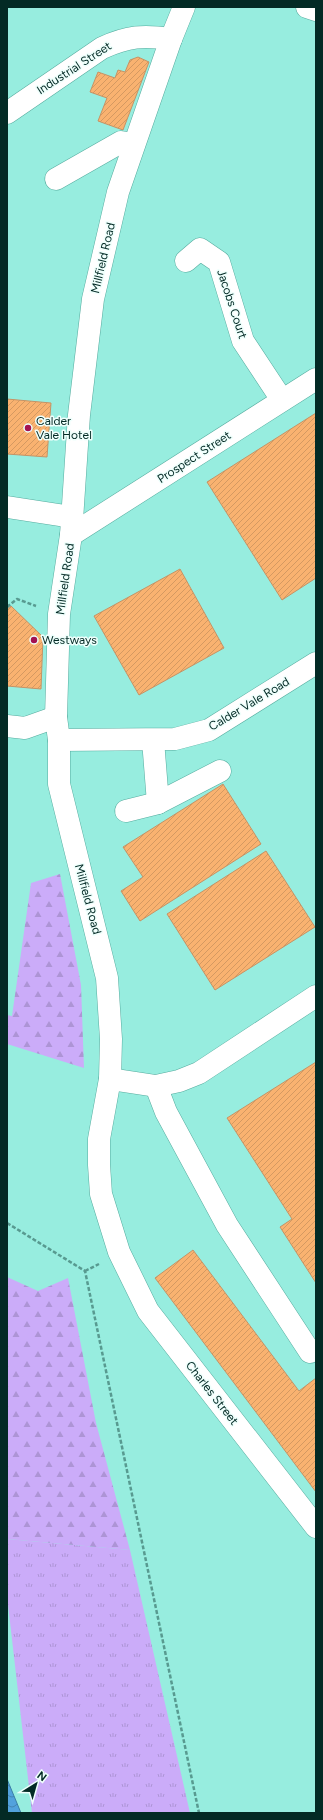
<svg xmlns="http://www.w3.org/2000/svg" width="323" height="1820" font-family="Figtree,sans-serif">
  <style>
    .grass { fill: url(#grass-tufts) }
    .forest { fill: url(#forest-firs) }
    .water { fill: url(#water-waves); stroke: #3a7ea6 }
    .building { fill: url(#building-hatch); stroke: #c59365 }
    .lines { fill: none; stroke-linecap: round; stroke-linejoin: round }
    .minor-casing { stroke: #56ac9f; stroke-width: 23 }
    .path { stroke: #589a90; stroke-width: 2.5; stroke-dasharray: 4 2; stroke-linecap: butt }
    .minor { stroke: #fff; stroke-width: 22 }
    .poi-dot { fill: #a31151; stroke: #effffc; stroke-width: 1.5 }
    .labels { text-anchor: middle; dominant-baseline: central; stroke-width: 3; stroke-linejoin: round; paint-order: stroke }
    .street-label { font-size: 12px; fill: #032a25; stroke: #effffc }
    .poi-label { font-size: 12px; fill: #032a25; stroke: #effffc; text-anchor: start }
  </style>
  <defs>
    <pattern id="grass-tufts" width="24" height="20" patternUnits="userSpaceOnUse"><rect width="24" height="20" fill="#cbacf9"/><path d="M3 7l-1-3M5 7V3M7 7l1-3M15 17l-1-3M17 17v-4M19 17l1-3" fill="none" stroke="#ad94d5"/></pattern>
    <pattern id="forest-firs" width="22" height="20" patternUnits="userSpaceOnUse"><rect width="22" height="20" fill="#cbacf9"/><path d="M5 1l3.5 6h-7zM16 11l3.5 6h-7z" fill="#ad94d5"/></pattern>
    <pattern id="water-waves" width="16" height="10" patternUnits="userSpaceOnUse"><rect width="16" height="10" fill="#52a2dd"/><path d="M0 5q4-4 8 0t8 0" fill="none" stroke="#4284b3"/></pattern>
    <pattern id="building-hatch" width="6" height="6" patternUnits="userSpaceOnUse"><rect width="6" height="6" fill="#f9b270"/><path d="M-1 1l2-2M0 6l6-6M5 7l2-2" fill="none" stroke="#d49961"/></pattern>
  </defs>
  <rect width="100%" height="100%" fill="#97eddf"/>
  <polygon class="grass" points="7,1539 130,1550 190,1813 32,1813 7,1596"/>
  <g class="forest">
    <polygon points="60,874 81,985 84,1068 7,1044 7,1015 12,1016 31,883"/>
    <polygon points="7,1277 38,1291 68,1278 96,1423 130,1550 7,1539"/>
  </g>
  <polygon class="water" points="7,1779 21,1813 7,1813"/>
  <g class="building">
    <polygon points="138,57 149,62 123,130 98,121 107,98 90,92 98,72 115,78 118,70 125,72 130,60"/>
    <polygon points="7,399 51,403 47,457 7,454"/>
    <polygon points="316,413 316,578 282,600 207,482"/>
    <polygon points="180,569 224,648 139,695 94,616"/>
    <polygon points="11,606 43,637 41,689 7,686 7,609"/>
    <polygon points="223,784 261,844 140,921 121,891 143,877 123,847"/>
    <polygon points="266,851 315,927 215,990 167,914"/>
    <polygon points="316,1062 316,1283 280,1227 292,1219 227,1118"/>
    <polygon points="193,1250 299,1391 316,1378 316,1492 155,1278"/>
  </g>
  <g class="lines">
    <defs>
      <g id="minor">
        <polyline points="184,7 171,39 118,192 93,299 79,415 71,535 59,614 56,717 59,740 59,784 107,978 111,1039 110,1079 99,1139 99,1165 101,1194 119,1252 148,1311 316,1527"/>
        <polyline points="307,7 316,10"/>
        <path d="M7,113l95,-65c26,-12 41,-13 69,-9"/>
        <polyline points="56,179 121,142 134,144"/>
        <polyline points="186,261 200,249 219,262 243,341 282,400"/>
        <polyline points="7,507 72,517"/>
        <polyline points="71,535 316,379"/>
        <polyline points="7,726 25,728 56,717"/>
        <polyline points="59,740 175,739 209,730 316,663"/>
        <polyline points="153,740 158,803 220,771"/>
        <polyline points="126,811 158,803"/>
        <polyline points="110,1079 156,1086 179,1081 199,1073 316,996"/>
        <polyline points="156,1086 166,1112 227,1225 310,1352"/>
      </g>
    </defs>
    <use href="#minor" class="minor-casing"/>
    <g class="path">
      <polyline points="7,607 17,599 36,606"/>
      <polyline points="7,1223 85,1271 199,1813"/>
      <polyline points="85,1271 99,1264"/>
    </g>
    <use href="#minor" class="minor"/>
  </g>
  <g class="poi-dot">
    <circle cx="28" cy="428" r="4"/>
    <circle cx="34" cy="640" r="4"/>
  </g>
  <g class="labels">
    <g class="street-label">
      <text transform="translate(74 68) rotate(-33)">Industrial Street</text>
      <text transform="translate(103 258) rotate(-77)">Millfield Road</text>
      <text transform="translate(232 304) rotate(72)">Jacobs Court</text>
      <text transform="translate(194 457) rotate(-33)">Prospect Street</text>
      <text transform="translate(65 579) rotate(-82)">Millfield Road</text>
      <text transform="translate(249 704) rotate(-31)">Calder Vale Road</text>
      <text transform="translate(88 899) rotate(75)">Millfield Road</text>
      <text transform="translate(212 1393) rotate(52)">Charles Street</text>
    </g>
    <g class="poi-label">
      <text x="36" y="421">Calder<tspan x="36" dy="14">Vale Hotel</tspan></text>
      <text x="42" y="640">Westways</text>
    </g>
  </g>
  <rect width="323" height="1820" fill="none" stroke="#032a25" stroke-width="16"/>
  <g transform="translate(36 1784) rotate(37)" stroke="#effffc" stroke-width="3" paint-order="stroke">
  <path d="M0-3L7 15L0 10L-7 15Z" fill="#032a25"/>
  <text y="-6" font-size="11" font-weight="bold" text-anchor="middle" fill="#032a25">N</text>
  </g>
</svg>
